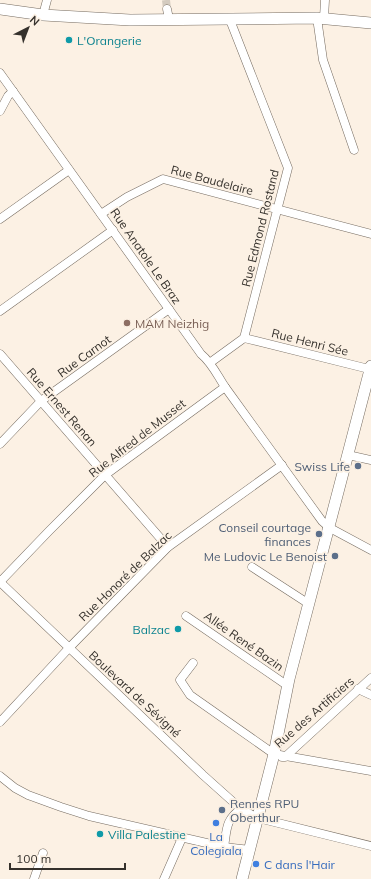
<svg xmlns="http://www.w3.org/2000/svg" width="371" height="879" font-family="Mulish,sans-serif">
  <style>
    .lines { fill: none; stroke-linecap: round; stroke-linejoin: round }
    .minor-tunnel { stroke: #d4cbbf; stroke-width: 8; stroke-dasharray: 8 4; stroke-linecap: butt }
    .minor-casing { stroke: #766c61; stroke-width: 9 }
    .major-casing { stroke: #766c61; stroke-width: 12 }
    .minor { stroke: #fff; stroke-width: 8 }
    .major { stroke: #fff; stroke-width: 11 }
    .culture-dot { fill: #0f9aa8; stroke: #fcf1e4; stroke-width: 1.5 }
    .education-dot { fill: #8d6e63; stroke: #fcf1e4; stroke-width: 1.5 }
    .service-dot { fill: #5c6f8a; stroke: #fcf1e4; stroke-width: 1.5 }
    .shop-dot { fill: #3f7fe0; stroke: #fcf1e4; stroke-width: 1.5 }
    .labels { text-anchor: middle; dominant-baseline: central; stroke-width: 3.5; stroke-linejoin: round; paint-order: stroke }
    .culture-label { font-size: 12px; fill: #0d838f; stroke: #fcf1e4; text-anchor: start }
    .street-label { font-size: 12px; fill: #35312c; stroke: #fcf1e4 }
    .education-label { font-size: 12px; fill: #785e54; stroke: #fcf1e4; text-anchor: start }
    .service-label { font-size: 12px; fill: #4e5e75; stroke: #fcf1e4; text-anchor: end }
    .shop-label { font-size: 12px; fill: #366cbe; stroke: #fcf1e4 }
  </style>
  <rect width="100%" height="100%" fill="#fcf1e4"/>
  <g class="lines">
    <polyline class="minor-tunnel" points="166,0 167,9"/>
    <defs>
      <g id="minor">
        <polyline points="167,9 169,19"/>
        <polyline points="43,15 47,0"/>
        <polyline points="317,18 323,60 354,150"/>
        <polyline points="324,18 325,0"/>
        <path d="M0,73l201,281c11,9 16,21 24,33l97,134 8,7 41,22"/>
        <polyline points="0,111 8,96 13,91"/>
        <polyline points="101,214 127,197 163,179 371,234"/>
        <polyline points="0,219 69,170"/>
        <polyline points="0,311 113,230"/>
        <polyline points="244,338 365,368 371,367"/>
        <polyline points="0,354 168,547"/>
        <polyline points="211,362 244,338 288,168 230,20"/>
        <polyline points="0,444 41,401 169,309"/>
        <polyline points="348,455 371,460"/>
        <polyline points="252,567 309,604"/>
        <polyline points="0,582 203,775 241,809 258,818 371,846"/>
        <polyline points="0,582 49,531 105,475 225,387"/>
        <polyline points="186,616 288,686"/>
        <polyline points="193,663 180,680 190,695 274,754 371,771"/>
        <polyline points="358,689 371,695"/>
        <polyline points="0,722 69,648 168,547 282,465"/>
        <polyline points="282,757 285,757 371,678"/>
        <polyline points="0,776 15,788 28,795 61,807 89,816 224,847 250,850"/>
        <path d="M224,847c3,-17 1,-27 17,-38"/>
        <polyline points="34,879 43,853"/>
        <polyline points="164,879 182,838"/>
      </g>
      <g id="major">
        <polyline points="0,9 43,15 130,20 317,18 371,23"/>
        <polyline points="242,879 274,754 289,679 371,366"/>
      </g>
    </defs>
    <use href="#minor" class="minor-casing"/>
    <use href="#major" class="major-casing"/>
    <use href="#minor" class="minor"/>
    <use href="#major" class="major"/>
  </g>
  <g class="culture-dot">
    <circle cx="69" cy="40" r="4"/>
    <circle cx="178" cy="629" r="4"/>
    <circle cx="100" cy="834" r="4"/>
  </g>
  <circle class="education-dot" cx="127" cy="323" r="4"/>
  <g class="service-dot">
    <circle cx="358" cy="466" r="4"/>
    <circle cx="319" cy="534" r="4"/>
    <circle cx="335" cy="556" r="4"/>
    <circle cx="222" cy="810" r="4"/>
  </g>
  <g class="shop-dot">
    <circle cx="216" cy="823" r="4"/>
    <circle cx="256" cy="864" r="4"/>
  </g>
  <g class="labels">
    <g class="culture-label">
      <text x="77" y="40">L'Orangerie</text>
      <text x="170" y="629" text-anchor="end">Balzac</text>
      <text x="108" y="834">Villa Palestine</text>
    </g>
    <g class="street-label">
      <text transform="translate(212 180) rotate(15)">Rue Baudelaire</text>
      <text transform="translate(260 228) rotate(-76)">Rue Edmond Rostand</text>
      <text transform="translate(146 256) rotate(55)">Rue Anatole Le Braz</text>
      <text transform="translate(310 342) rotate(14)">Rue Henri Sée</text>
      <text transform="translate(84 356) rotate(-36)">Rue Carnot</text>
      <text transform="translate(62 407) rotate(49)">Rue Ernest Renan</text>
      <text transform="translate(137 438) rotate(-38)">Rue Alfred de Musset</text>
      <text transform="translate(125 576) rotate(-44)">Rue Honoré de Balzac</text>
      <text transform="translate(244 641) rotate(35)">Allée René Bazin</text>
      <text transform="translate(135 694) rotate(43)">Boulevard de Sévigné</text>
      <text transform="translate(314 712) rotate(-41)">Rue des Artificiers</text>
    </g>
    <g class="education-label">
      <text x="135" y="323">MAM Neizhig</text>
    </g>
    <g class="service-label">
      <text x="350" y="466">Swiss Life</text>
      <text x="311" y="527">Conseil courtage<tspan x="311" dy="14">finances</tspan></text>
      <text x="327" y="556">Me Ludovic Le Benoist</text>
      <text x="230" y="803" text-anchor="start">Rennes RPU<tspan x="230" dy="14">Oberthur</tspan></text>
    </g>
    <g class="shop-label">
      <text x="216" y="836">La<tspan x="216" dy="14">Colegiala</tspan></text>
      <text x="264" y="864" text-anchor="start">C dans l'Hair</text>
    </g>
  </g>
  <g transform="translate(28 28) rotate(42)" stroke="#fcf1e4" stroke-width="3" paint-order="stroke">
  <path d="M0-3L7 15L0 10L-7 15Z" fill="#35312c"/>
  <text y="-6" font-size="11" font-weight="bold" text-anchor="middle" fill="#35312c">N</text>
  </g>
  <path d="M10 863v6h115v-6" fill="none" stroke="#35312c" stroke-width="2"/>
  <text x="16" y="863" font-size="12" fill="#35312c" stroke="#fcf1e4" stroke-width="3" paint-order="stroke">100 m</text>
</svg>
